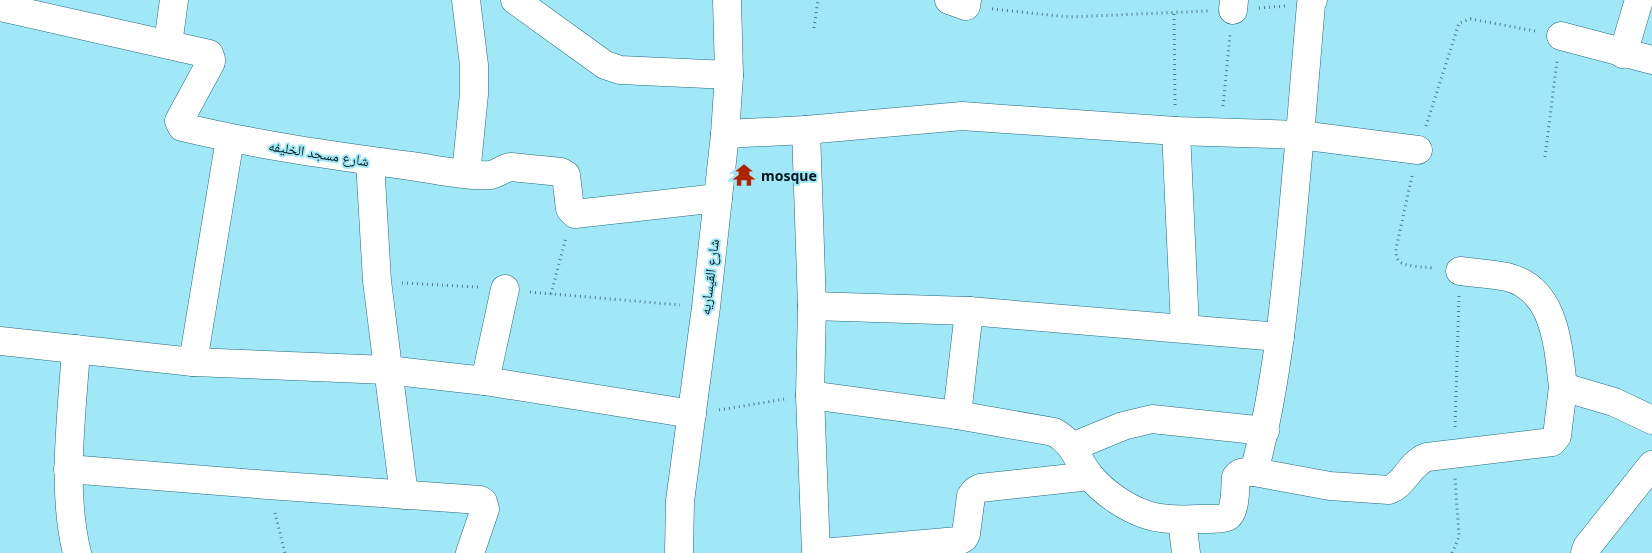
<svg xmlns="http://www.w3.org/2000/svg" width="1652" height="553" viewBox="0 0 1652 553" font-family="'Noto Sans','Noto Naskh Arabic',sans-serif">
<rect width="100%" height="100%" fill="#a0e7f7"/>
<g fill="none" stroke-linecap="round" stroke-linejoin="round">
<defs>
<g id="street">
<path d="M 515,0 L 605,65 L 620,70 L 729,75"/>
<path d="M 949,0 L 966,6 L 967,0"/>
<path d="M 1313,0 L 1311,4 L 1300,135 L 1418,150"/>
<path d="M 0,7 L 209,54 L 211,59 L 211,62 L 179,121 L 182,127 C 257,145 334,156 411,166 C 433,169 469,177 490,175 C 498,174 503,168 511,167 L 561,172 L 566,175 L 570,209 L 575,214 L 718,198"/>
<path d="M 1233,10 L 1234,0"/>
<path d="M 1561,36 L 1652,60"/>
<path d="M 168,44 L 174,0"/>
<path d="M 1623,54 L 1639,0"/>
<path d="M 806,130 L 962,116 L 1176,131 L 1300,135 C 1289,248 1283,363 1254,472"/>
<path d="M 1176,131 L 1185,328"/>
<path d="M 725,134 L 806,130 L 812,306 L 810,395 L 816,553"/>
<path d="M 370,161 L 377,281 L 404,495"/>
<path d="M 466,174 L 474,94 L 474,65 L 466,0"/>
<path d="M 1460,271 C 1476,273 1492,274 1507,277 C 1556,289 1558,346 1563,387"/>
<path d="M 812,306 L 969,311 L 1280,337"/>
<path d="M 0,341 L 193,362 L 387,370 L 485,381 L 692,414"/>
<path d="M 76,349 C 72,415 61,488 77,553"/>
<path d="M 193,362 L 230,139"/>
<path d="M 485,381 L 505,289"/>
<path d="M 810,395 L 957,415 L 1054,432 C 1074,443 1077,460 1090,476 C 1104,493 1126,508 1147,515 C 1163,520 1183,520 1200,519 C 1209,519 1219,520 1227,517 C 1236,513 1235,486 1236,477 C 1240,471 1247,472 1254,472 L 1330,486 L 1389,490 C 1405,484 1410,463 1427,457 L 1552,442 L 1557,436 L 1563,387 L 1614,402 L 1652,420"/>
<path d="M 957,415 L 969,311"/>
<path d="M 1072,447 L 1123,426 L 1152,419 L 1265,431"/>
<path d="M 68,469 L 268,485 L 480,500 L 483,502 L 485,509 L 470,553"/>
<path d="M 1182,520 L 1186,553"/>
<path d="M 679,553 L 680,501 L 706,307 L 725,134 L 729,75 L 727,0"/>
<path d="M 822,553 L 958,541 L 964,538 L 966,534 L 971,496 L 975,491 L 980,488 L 1090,476"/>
<path d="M 1585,553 L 1587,547 L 1652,465"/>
</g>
</defs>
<use href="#street" stroke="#236c7a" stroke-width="29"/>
<g stroke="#4e7c87" stroke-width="3" stroke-dasharray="1 4" stroke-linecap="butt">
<path d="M 1259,8 L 1285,6"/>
<path d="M 992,9 L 1069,17 L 1208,11"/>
<path d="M 1174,14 L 1175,106"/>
<path d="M 814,28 L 818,0"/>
<path d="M 1223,106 L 1230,35"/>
<path d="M 1426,126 L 1459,23 L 1471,19 L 1535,31"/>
<path d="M 1545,157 L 1557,61"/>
<path d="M 1412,176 L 1396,249 C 1396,253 1396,258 1399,261 C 1404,267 1426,267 1434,268"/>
<path d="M 402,283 L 478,287"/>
<path d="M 530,292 L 680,305"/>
<path d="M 551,294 L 566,237"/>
<path d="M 719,410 L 785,399"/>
<path d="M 1455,427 L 1459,296"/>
<path d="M 275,513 L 285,553"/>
<path d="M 1452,553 L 1459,537 L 1455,478"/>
</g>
<use href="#street" stroke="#fff" stroke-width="28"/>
</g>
<defs>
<symbol id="temple-bare" viewBox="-9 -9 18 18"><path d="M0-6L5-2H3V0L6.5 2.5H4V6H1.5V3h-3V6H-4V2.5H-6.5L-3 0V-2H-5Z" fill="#af2300" stroke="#a0e7f7" stroke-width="2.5" paint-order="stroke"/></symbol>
</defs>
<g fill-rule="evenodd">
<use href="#temple-bare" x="728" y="159" width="32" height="32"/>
</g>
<g text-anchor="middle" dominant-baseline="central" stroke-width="4" stroke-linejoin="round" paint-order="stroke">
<g font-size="14" fill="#00161c" stroke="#a0e7f7">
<text transform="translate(319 153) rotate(9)">شارع مسجد الخليفه</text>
<text transform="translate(709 277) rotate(-83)">شارع القيساريه</text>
</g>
<g font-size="14" font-weight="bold" fill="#00161c" stroke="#a0e7f7" text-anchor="start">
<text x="761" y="175">mosque</text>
</g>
</g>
</svg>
